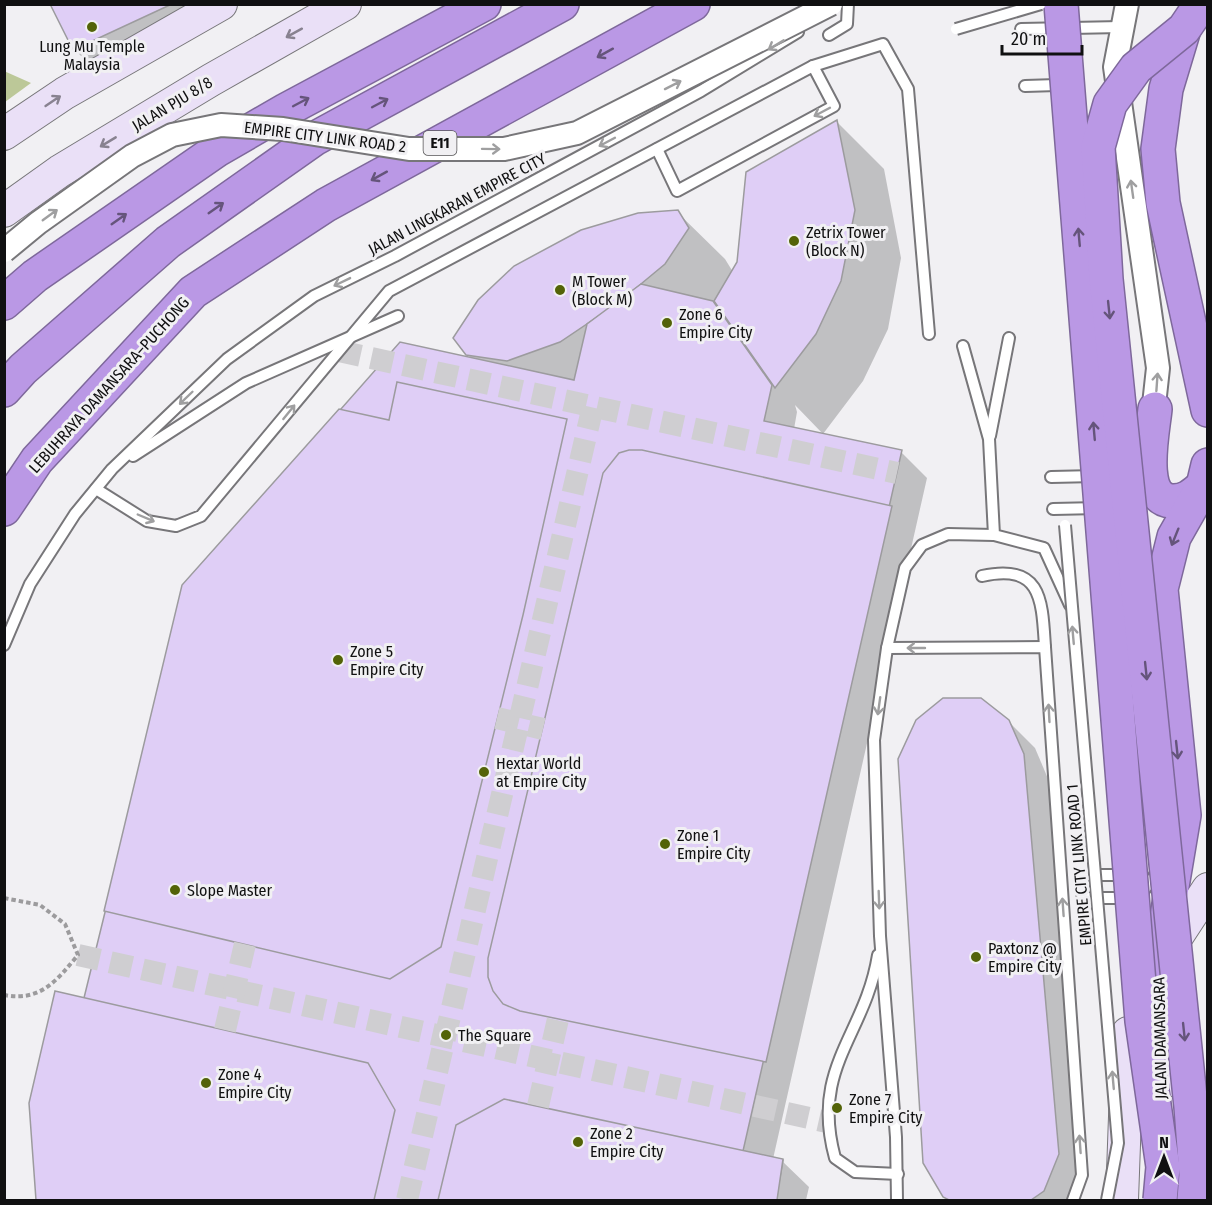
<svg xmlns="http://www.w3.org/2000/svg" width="1212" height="1205" viewBox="0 0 1212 1205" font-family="'Fira Sans Condensed',sans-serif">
<rect width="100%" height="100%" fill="#f1f0f3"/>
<path fill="#bcc898" d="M 4,71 L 31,83 L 5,102 L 4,102 Z"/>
<g fill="#0003">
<path d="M 52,4 L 229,4 L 93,68 L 74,49 Z"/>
<path d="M 837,122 L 884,169 L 901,258 L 888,329 L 863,381 L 823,434 L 795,405 L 797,412 L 794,429 L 901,452 L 927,478 L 773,1159 L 782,1161 L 809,1187 L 806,1200 L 38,1200 L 30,1103 L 85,999 L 472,359 L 467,354 L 677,212 L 725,259 L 733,272 Z"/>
<path d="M 1008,721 L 1035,748 L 1049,781 L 1085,1181 L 1077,1200 L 949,1200 L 944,1196 Z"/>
</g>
<g fill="#dfcef6" stroke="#9c9b9e" stroke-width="1.5">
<path d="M 50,4 L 172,4 L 73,50 Z"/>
<path d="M 837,120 L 855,210 L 841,281 L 816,334 L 775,388 L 714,301 L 737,262 L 746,172 Z"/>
<path d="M 678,210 L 689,228 L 665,264 L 618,303 L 560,342 L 507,361 L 466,355 L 453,338 L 478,300 L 514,266 L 581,230 L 638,213 Z"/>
<path d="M 641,284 L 713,301 L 772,385 L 764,421 L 902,450 L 743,1151 L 783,1160 L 776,1200 L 56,1200 L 83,1002 L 185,586 L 400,342 L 574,380 L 587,324 Z"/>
<path d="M 397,382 L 567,419 L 523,615 L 441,947 L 390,979 L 104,911 L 182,585 L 339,409 L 389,420 Z"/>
<path d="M 629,450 L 642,450 L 892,506 L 766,1062 L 520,1011 L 503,1004 L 493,991 L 488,977 L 488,958 L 603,473 L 619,453 Z"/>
<path d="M 943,698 L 981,698 L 1009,720 L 1024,754 L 1059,1154 L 1044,1191 L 1031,1200 L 949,1200 L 943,1197 L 923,1163 L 898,759 L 916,720 Z"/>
<path d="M 55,991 L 368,1063 L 395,1110 L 374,1200 L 36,1200 L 29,1103 Z"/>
<path d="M 504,1099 L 783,1159 L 777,1200 L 438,1200 L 456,1125 Z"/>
</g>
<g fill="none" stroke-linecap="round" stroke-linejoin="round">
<g stroke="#cfced1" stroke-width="22" stroke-dasharray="22 11" stroke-linecap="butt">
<path d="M 339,351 L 897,473"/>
<path d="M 497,718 L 543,729"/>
<path d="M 78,955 L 827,1122"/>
<path d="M 225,1030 L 245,944"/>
<path d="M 538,1106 L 558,1019"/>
<path d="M 407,1200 L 593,406"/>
</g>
<defs>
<g id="lane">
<path d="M 1021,29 L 1121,27"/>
<path d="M 829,35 L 847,24 L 848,4"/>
<path d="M 1025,86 L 1057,85 L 1056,76"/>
<path d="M 657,149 L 677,191 L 834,106 L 813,66"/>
<path d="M 963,346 L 989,439 L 994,535 L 1044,548 L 1070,605"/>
<path d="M 990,436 L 1009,338"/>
<path d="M 133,456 L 246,383 L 398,316"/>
<path d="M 1051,477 L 1096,476"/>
<path d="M 96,489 L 147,521 L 176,526 L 201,516 L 389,291 L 813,66 L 883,44 L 908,89 L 929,334"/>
<path d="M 1053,509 L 1099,508"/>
<path d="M 982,576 C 1042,563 1042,600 1045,647"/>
<path d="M 4,645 L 30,584 L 75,514 L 112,469 L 227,359 L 314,296 L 395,256 L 701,91 L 798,32"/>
<path d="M 887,648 L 1045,647 L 1082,1175 L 1073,1200"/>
<path d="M 1080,875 L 1122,875"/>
<path d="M 1082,898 L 1123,898 L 1145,889 L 1159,869"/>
<path d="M 878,955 C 865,1036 810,1067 835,1158 L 855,1172 L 898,1174"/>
<path d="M 897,1200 L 896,1137 L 880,936 L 874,740 L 887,648 L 905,568 L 922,545 L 948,534 L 994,535"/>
</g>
<path id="street" d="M 1127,4 L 1115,67 L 1158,368 L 1152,423"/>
<g id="secondary">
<path d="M 4,134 L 65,93 L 221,4"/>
<path d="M 4,211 L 60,171 L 211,80 L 345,4"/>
<path d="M 1162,1083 L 1159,964 L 1208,889"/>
<path d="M 1122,1200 L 1128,1033"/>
</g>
<g id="highway">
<path d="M 1184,29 L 1166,89 L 1158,149 L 1163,203 L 1208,410"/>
<path d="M 4,303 L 35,276 L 217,150 L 286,110 L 484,4"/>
<path d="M 4,390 L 23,369 L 168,242 L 314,139 L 562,4"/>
<path d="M 1155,409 C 1153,431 1138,498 1171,501 C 1185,502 1193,495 1203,486"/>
<path d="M 4,509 L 37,460 L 193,292 L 326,205 L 693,4"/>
<path d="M 1159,964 L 1184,815 L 1161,589 L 1174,537 L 1203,486 L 1208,465"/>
</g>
</defs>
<use href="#lane" stroke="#777679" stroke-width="14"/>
<use href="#street" stroke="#777679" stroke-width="26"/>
<use href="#secondary" stroke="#777679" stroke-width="34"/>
<use href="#highway" stroke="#7e689b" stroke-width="36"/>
<path stroke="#9c9b9d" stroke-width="4" stroke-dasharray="4.5 3" stroke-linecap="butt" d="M 4,898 L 40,905 L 65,924 L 78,955 C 57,980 41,1002 4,995"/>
<use href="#lane" stroke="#fff" stroke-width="10"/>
<use href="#street" stroke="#fff" stroke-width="22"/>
<use href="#secondary" stroke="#eae0f7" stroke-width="32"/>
<use href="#highway" stroke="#ba98e5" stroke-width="33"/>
<defs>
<g id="lane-bridge">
<path d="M 956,29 L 1041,4"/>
<path d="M 1065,525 L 1118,1143 L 1107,1200"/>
</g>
<path id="street-bridge" d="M 4,251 L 38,223 L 132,156 L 172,135 L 221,125 L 283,129 L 409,149 L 504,149 L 577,133 L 831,4"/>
<g id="highway-bridge">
<path d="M 1061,4 L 1142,1021 L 1163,1167 L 1160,1200"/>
<path d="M 1194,1200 L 1196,1175 L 1191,1107 L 1106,279 L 1098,147 L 1110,104 L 1136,68 L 1184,29 L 1201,4"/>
</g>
</defs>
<use href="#lane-bridge" stroke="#777679" stroke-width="14" stroke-linecap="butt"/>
<use href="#street-bridge" stroke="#777679" stroke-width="26" stroke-linecap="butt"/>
<use href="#highway-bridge" stroke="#7e689b" stroke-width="36" stroke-linecap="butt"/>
<use href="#lane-bridge" stroke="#fff" stroke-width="10"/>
<use href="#street-bridge" stroke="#fff" stroke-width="22"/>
<use href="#highway-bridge" stroke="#ba98e5" stroke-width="33"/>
</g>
<defs><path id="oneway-shaft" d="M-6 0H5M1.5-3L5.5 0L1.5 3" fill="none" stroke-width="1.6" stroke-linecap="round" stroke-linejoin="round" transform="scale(1.5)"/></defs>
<g stroke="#888290">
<use href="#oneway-shaft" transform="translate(294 33) rotate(151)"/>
<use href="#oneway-shaft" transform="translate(53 101) rotate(-34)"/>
<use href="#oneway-shaft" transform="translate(108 142) rotate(149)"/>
</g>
<g stroke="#9f9fa0">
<use href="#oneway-shaft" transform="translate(776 45) rotate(149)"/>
<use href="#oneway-shaft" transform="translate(673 85) rotate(-27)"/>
<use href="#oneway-shaft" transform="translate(822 112) rotate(152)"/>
<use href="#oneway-shaft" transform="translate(607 142) rotate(152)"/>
<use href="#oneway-shaft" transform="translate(491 149) rotate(1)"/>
<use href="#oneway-shaft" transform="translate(1132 189) rotate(-98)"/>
<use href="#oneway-shaft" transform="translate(50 215) rotate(-36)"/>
<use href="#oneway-shaft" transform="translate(342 282) rotate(154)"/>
<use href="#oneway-shaft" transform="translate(1157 382) rotate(-86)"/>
<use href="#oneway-shaft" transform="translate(186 398) rotate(136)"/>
<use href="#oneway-shaft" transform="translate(289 412) rotate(-51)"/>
<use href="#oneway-shaft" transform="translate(146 518) rotate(23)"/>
<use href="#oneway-shaft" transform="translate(1073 635) rotate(-95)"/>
<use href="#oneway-shaft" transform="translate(916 648) rotate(180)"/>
<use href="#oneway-shaft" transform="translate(879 706) rotate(98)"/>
<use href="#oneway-shaft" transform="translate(1049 713) rotate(-93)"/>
<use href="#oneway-shaft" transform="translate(879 900) rotate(88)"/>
<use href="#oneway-shaft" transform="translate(1063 907) rotate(-94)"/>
<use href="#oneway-shaft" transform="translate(1113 1080) rotate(-95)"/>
<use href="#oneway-shaft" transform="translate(1080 1144) rotate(-94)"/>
</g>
<g stroke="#65547b">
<use href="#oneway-shaft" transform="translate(605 53) rotate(151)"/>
<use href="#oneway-shaft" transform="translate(301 102) rotate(-28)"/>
<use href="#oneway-shaft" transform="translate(380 103) rotate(-28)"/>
<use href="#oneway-shaft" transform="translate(379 176) rotate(151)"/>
<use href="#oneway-shaft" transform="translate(216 208) rotate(-35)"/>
<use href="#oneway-shaft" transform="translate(119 219) rotate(-35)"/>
<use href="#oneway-shaft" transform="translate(1079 237) rotate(-95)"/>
<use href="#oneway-shaft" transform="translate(1109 310) rotate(84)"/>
<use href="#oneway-shaft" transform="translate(1094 431) rotate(-95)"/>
<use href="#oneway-shaft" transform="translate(1175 537) rotate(112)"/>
<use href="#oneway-shaft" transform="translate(1146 671) rotate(84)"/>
<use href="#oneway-shaft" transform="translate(1177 750) rotate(84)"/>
<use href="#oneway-shaft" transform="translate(1184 1032) rotate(84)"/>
</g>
<g fill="#536308" stroke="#f1f0f3" stroke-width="2">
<circle cx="92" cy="27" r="6"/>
<circle cx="794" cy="241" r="6"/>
<circle cx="560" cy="290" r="6"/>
<circle cx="667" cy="323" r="6"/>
<circle cx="338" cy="660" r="6"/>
<circle cx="484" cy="772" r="6"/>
<circle cx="665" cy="844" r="6"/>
<circle cx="175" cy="890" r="6"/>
<circle cx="976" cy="957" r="6"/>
<circle cx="446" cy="1035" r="6"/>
<circle cx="206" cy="1083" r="6"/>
<circle cx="837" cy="1108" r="6"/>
<circle cx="578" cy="1142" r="6"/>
</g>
<g text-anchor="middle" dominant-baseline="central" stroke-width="6" stroke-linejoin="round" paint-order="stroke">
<rect fill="#f1f0f3" stroke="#545355" stroke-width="1.5" x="423.5" y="131" width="33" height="24" rx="4.5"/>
<g font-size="15" font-weight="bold" fill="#101011">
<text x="440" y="143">E11</text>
</g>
<g font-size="16" fill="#101011" stroke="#f1f0f3" text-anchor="start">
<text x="92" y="46" text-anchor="middle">Lung Mu Temple<tspan x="92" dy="18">Malaysia</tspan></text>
<text x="806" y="232">Zetrix Tower<tspan x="806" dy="18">(Block N)</tspan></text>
<text x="572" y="281">M Tower<tspan x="572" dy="18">(Block M)</tspan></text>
<text x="679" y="314">Zone 6<tspan x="679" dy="18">Empire City</tspan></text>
<text x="350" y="651">Zone 5<tspan x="350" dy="18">Empire City</tspan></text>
<text x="496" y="763">Hextar World<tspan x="496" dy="18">at Empire City</tspan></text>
<text x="677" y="835">Zone 1<tspan x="677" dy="18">Empire City</tspan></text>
<text x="187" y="890">Slope Master</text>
<text x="988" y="948">Paxtonz @<tspan x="988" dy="18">Empire City</tspan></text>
<text x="458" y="1035">The Square</text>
<text x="218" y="1074">Zone 4<tspan x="218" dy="18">Empire City</tspan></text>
<text x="849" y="1099">Zone 7<tspan x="849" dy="18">Empire City</tspan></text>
<text x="590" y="1133">Zone 2<tspan x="590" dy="18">Empire City</tspan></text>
</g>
<g font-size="16" fill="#101011" stroke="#f1f0f3">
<text transform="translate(172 104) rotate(-31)">JALAN PJU 8/8</text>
<text transform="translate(325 137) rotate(7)">EMPIRE CITY LINK ROAD 2</text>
<text transform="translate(457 204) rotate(-28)">JALAN LINGKARAN EMPIRE CITY</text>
<text transform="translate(109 385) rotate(-48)">LEBUHRAYA DAMANSARA–PUCHONG</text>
<text transform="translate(1079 865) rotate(-95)">EMPIRE CITY LINK ROAD 1</text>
<text transform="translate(1160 1038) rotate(-91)">JALAN DAMANSARA</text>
</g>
</g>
<rect width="1212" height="1205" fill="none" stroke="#101011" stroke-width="12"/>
<g transform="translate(1164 1157)" stroke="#f1f0f3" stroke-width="4.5" paint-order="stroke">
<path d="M0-4.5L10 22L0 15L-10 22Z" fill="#101011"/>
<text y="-9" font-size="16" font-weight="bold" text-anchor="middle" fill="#101011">N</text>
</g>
<path d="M1002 45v9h80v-9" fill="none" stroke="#101011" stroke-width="3"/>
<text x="1011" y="45" font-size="18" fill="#101011" stroke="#f1f0f3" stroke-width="4.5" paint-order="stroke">20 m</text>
</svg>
